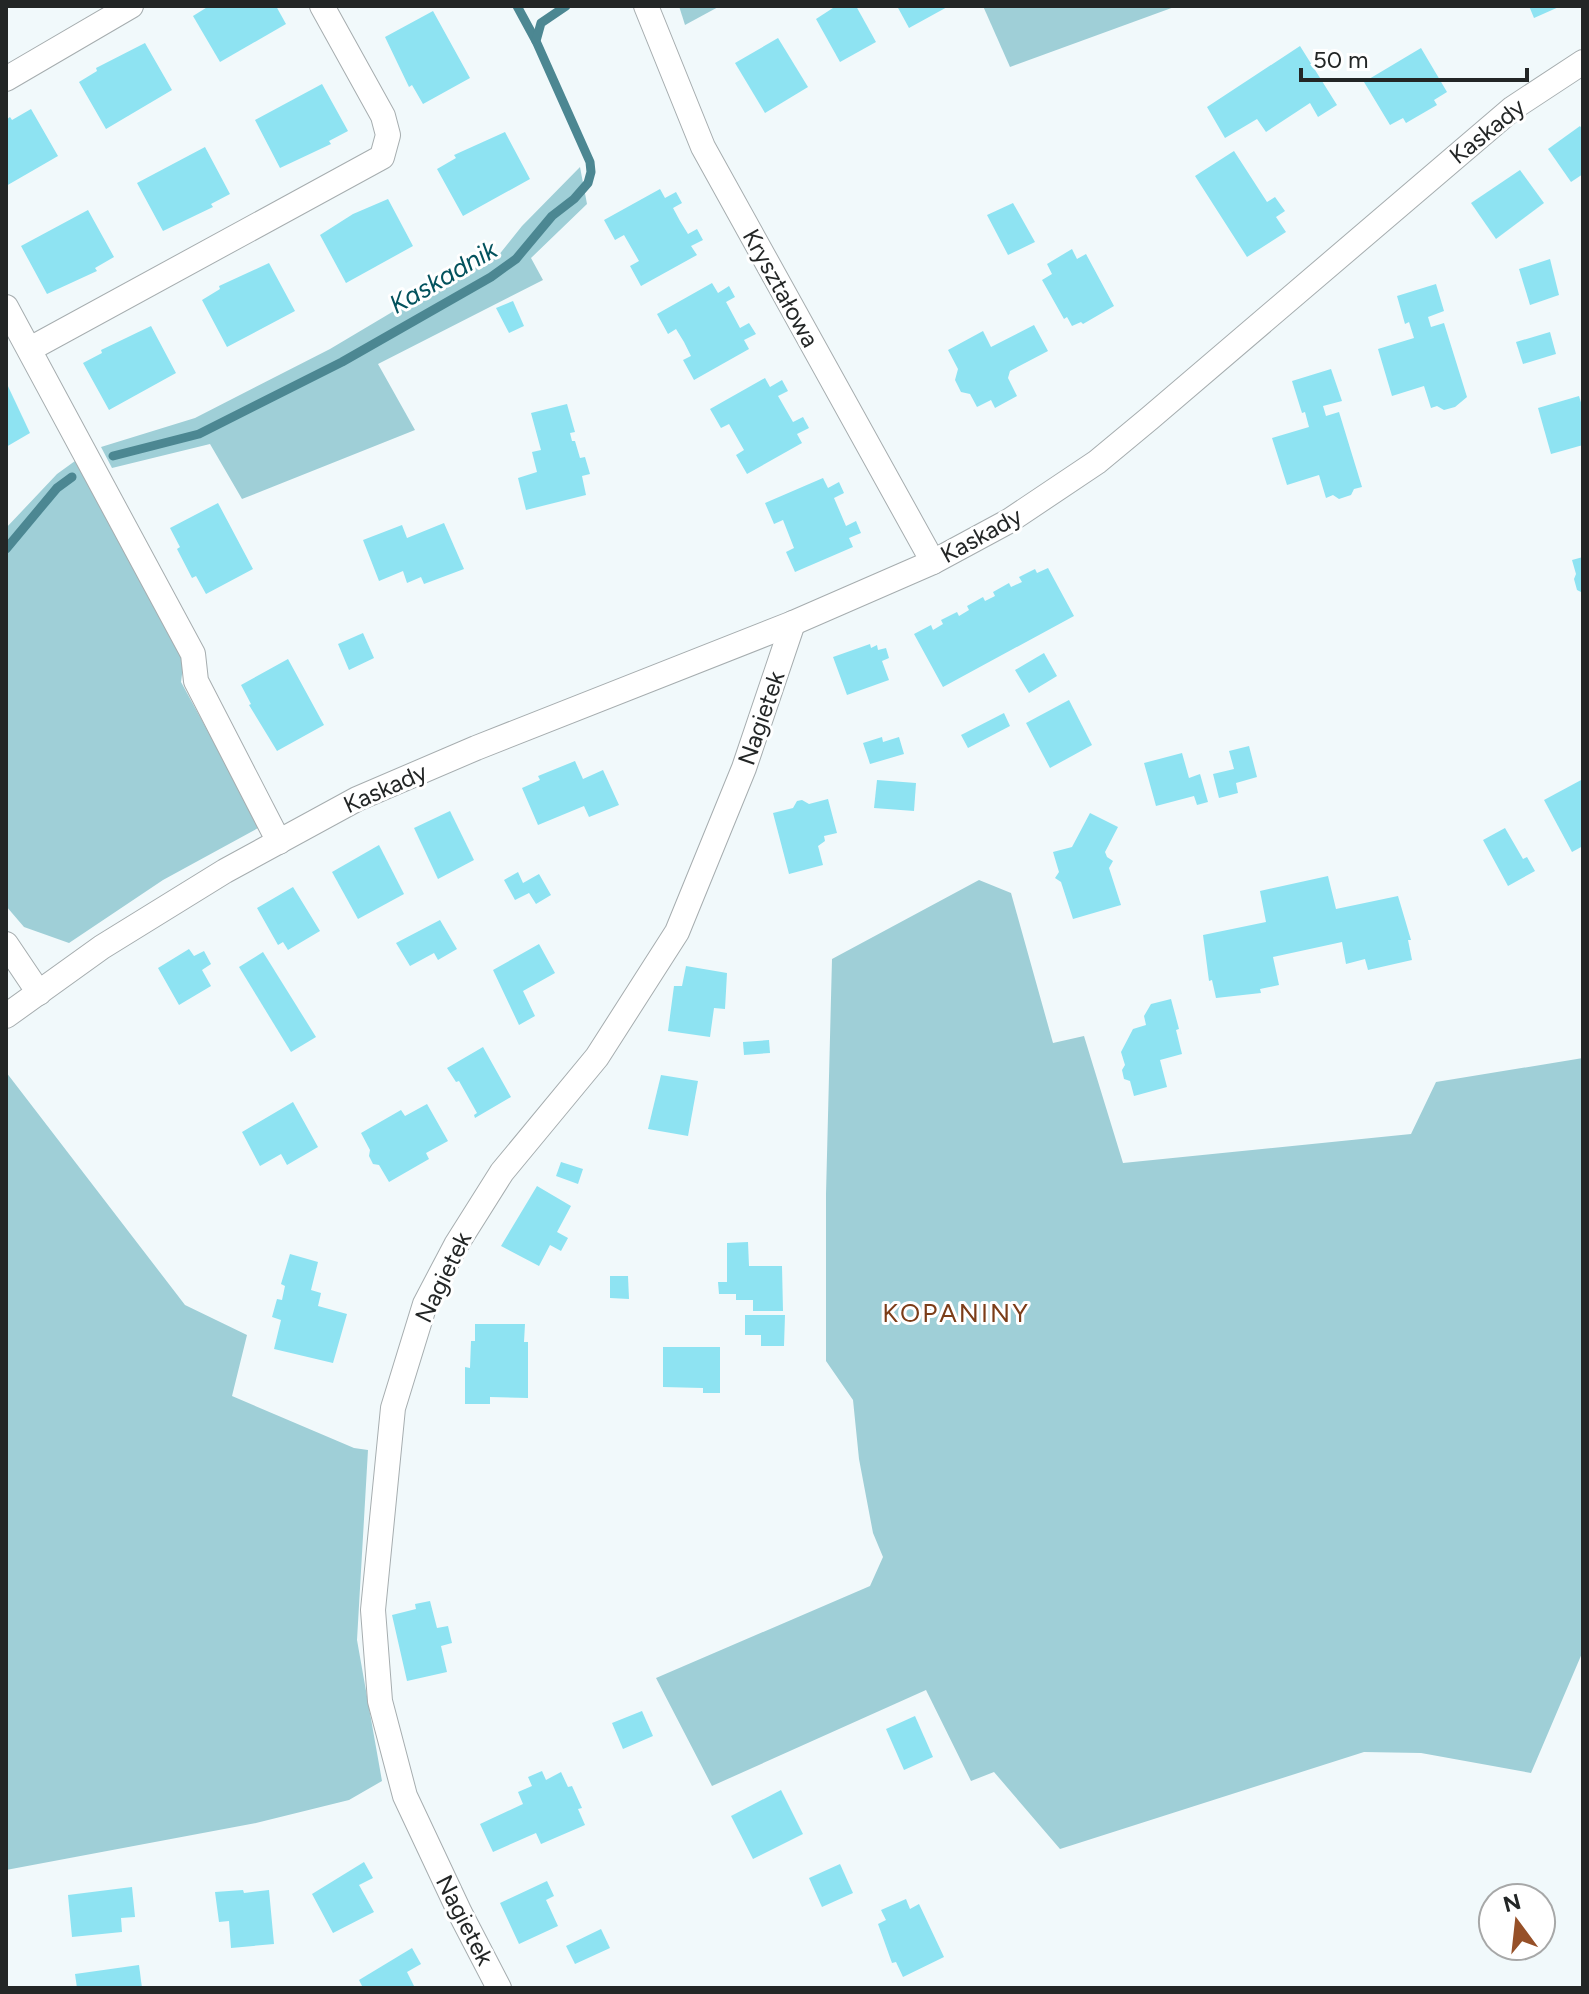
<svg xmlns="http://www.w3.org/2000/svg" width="1589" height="1994" viewBox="0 0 1589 1994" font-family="Figtree,sans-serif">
<rect width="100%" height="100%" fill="#f1f9fb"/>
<g fill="#9fcfd7">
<path d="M 679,6 L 720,6 L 685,25 Z"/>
<path d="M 983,6 L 1177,6 L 1010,67 Z"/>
<path d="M 580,167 L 587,204 L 531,258 L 543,280 L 378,364 L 415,430 L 242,499 L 210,444 L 112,468 L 101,447 L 195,418 L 330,349 L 404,305 L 498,256 L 522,226 Z"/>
<path d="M 75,461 L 184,659 L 181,682 L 260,827 L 163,880 L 69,943 L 24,927 L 6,906 L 6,528 L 57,474 Z"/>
<path d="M 979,880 L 1011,893 L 1053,1043 L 1084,1036 L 1123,1163 L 1411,1134 L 1436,1082 L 1583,1058 L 1583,1651 L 1531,1773 L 1421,1753 L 1364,1752 L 1060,1849 L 994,1772 L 971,1781 L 926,1690 L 712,1786 L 656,1678 L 870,1586 L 883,1557 L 873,1533 L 859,1459 L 853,1400 L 826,1361 L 826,1194 L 832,959 Z"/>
<path d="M 6,1072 L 185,1305 L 247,1335 L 232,1396 L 354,1448 L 368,1450 L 357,1640 L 382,1781 L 349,1800 L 256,1823 L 6,1870 Z"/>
</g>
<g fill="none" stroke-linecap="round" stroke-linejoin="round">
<g stroke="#4c8792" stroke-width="9">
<path d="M 517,6 L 536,41"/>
<path d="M 113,456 L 199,434 L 342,362 L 491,277 L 516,259 L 552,216 L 574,199 L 588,183 L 591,172 L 590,162 L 536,41 L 541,23 L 566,6"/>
<path d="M 6,549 L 57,488 L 72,477"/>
</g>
</g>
<g fill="#8ee3f2">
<path d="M 209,6 L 276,6 L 286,24 L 220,62 L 193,16 Z"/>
<path d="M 836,6 L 856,6 L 876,42 L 840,62 L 816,19 Z"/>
<path d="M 897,6 L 949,6 L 909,28 Z"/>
<path d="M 1529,6 L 1561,6 L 1534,18 Z"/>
<path d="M 433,11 L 470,78 L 423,104 L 412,85 L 409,87 L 385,37 Z"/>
<path d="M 778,38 L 808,87 L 765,113 L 735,63 Z"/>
<path d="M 145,43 L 172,90 L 106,129 L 79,82 L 97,71 L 96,68 Z"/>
<path d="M 1300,46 L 1337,105 L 1318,117 L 1310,103 L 1266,132 L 1257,119 L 1225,138 L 1207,107 Z"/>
<path d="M 1421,48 L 1447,92 L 1434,100 L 1437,105 L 1406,123 L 1403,118 L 1390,125 L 1364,82 Z"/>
<path d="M 322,84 L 348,131 L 329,141 L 331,144 L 280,168 L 255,120 Z"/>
<path d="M 31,109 L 58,156 L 6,186 L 6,120 L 10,117 L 12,120 Z"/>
<path d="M 1580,126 L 1583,130 L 1583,174 L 1571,182 L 1548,149 Z"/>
<path d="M 505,132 L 530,179 L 463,216 L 437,169 L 456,158 L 454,155 Z"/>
<path d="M 205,147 L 230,194 L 211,204 L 213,207 L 163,231 L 137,183 Z"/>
<path d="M 1234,151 L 1267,202 L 1275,197 L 1285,211 L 1276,217 L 1286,232 L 1247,257 L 1195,176 Z"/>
<path d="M 1520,170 L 1544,203 L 1496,239 L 1471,203 Z"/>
<path d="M 660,189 L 665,198 L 676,192 L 682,203 L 673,208 L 680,221 L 688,234 L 697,229 L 703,240 L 691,246 L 697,255 L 641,286 L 630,266 L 639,261 L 624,235 L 615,240 L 604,220 Z"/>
<path d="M 388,199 L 413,246 L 346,283 L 320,235 L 353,214 Z"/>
<path d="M 1013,203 L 1035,242 L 1008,255 L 987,215 Z"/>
<path d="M 88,210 L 114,257 L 95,268 L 97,271 L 47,294 L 21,246 Z"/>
<path d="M 1072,249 L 1077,259 L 1086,254 L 1114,306 L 1083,324 L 1081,322 L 1072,326 L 1067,317 L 1064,319 L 1042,280 L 1052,274 L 1047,264 Z"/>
<path d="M 1550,259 L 1559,295 L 1530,305 L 1519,269 Z"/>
<path d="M 269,263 L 295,311 L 227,347 L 202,300 L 220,289 L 219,286 Z"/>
<path d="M 712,283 L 718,293 L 729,286 L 735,297 L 726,302 L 740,328 L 749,323 L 756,334 L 744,340 L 749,349 L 694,380 L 683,360 L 691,356 L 684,342 L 676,329 L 668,334 L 657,314 Z"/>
<path d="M 1436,284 L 1444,311 L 1428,317 L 1431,327 L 1444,323 L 1467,397 L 1455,407 L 1444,410 L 1437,406 L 1431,408 L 1424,386 L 1392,396 L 1378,349 L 1414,338 L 1409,322 L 1405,324 L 1397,296 Z"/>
<path d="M 513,301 L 524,326 L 509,333 L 496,308 Z"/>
<path d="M 1034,325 L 1048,351 L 1010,371 L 1008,378 L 1017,396 L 995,408 L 991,400 L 977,407 L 970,394 L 961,392 L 955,380 L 958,369 L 948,350 L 983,331 L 991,347 Z"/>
<path d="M 151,326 L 176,373 L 109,410 L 83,363 L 102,353 L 101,350 Z"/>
<path d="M 1550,332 L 1556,354 L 1523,364 L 1516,342 Z"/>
<path d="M 1331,369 L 1342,401 L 1323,406 L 1326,416 L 1339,412 L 1362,487 L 1354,489 L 1351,495 L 1339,499 L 1333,495 L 1326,498 L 1319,475 L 1287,485 L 1272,438 L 1309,427 L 1305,412 L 1302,413 L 1292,381 Z"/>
<path d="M 765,378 L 770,387 L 782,380 L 788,391 L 778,396 L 793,422 L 803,417 L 809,428 L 797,434 L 802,443 L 747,474 L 736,455 L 744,450 L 729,424 L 721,428 L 710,409 Z"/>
<path d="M 6,382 L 30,433 L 6,447 Z"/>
<path d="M 1579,396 L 1583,409 L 1583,445 L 1551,454 L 1538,408 Z"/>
<path d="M 567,404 L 575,432 L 570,433 L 572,441 L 575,441 L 580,458 L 585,457 L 590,474 L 582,476 L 586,495 L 526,510 L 518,478 L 537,472 L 532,452 L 541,450 L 531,413 Z"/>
<path d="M 823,478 L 828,488 L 839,482 L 844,493 L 834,498 L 846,526 L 856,521 L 861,533 L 849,538 L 853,547 L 795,572 L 786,552 L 794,548 L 783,520 L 774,524 L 765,503 Z"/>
<path d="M 218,503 L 253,569 L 206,594 L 196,576 L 192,578 L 177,549 L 180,547 L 170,528 Z"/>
<path d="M 444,523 L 464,569 L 424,584 L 421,577 L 407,583 L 403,571 L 379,581 L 363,540 L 402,525 L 407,538 Z"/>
<path d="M 1583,557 L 1583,593 L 1577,590 L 1574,579 L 1576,574 L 1572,560 Z"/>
<path d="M 1048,568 L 1074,616 L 943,687 L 914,634 L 931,625 L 933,630 L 943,624 L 941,620 L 957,612 L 959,616 L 969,610 L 967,606 L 983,597 L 985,601 L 995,596 L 993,592 L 1009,583 L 1011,587 L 1022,582 L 1019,577 L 1035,569 L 1037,573 Z"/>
<path d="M 363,633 L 374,658 L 349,670 L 338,644 Z"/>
<path d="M 870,644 L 871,648 L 877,645 L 878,650 L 886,648 L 889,658 L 882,661 L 889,680 L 847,695 L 833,657 Z"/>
<path d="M 1044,653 L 1057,676 L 1029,693 L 1015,670 Z"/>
<path d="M 288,659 L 324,725 L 277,751 L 249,705 L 251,704 L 241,685 Z"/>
<path d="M 1069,700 L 1092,745 L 1050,768 L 1026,723 Z"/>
<path d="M 1004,713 L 1010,726 L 968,748 L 961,735 Z"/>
<path d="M 882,737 L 883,742 L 899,737 L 904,754 L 870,764 L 863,743 Z"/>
<path d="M 1249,746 L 1257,777 L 1236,783 L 1238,793 L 1219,798 L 1213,774 L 1234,769 L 1229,751 Z"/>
<path d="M 1182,753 L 1189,778 L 1200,774 L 1208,802 L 1197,805 L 1194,796 L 1156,806 L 1144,763 Z"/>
<path d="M 575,761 L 583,779 L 603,770 L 619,805 L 589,817 L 584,806 L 538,825 L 522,788 L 540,780 L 538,776 Z"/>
<path d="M 1583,779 L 1583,846 L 1572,852 L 1544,800 Z"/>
<path d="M 877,780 L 916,783 L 914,811 L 874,808 Z"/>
<path d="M 828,799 L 837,833 L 824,836 L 825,841 L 818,846 L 823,865 L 789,874 L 773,813 L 793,808 L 797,801 L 802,800 L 809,804 Z"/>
<path d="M 450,811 L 474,860 L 438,879 L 414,828 Z"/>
<path d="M 1090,813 L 1118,827 L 1105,852 L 1107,857 L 1113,861 L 1109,868 L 1121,905 L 1073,919 L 1061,882 L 1055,878 L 1059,872 L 1053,852 L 1072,847 Z"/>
<path d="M 1505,828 L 1523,859 L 1527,857 L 1535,871 L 1508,886 L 1483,840 Z"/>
<path d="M 379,845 L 404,894 L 358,919 L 332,872 Z"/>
<path d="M 518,872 L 523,883 L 539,874 L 551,895 L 536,904 L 529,893 L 515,900 L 504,880 Z"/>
<path d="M 1328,876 L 1336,909 L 1398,896 L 1411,940 L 1408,940 L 1412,960 L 1368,970 L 1365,959 L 1346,964 L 1342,942 L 1273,957 L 1279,985 L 1260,989 L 1261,993 L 1216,998 L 1212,980 L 1209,981 L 1203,935 L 1266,922 L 1260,891 Z"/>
<path d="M 293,887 L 320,931 L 288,950 L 283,942 L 278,945 L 257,908 Z"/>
<path d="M 440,920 L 457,949 L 438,960 L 434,953 L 410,966 L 396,943 Z"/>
<path d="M 539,944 L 555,973 L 523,991 L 535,1016 L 519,1025 L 493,970 Z"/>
<path d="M 189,949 L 194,956 L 204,951 L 211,964 L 202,970 L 211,986 L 179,1005 L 158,968 Z"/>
<path d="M 263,952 L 316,1037 L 291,1052 L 239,967 Z"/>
<path d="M 686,966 L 727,973 L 725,1009 L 714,1008 L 710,1037 L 668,1031 L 674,986 L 682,986 Z"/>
<path d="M 1171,999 L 1179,1029 L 1176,1030 L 1182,1054 L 1160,1060 L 1167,1087 L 1134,1096 L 1130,1081 L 1124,1079 L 1122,1070 L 1125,1065 L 1121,1052 L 1133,1029 L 1146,1025 L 1144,1016 L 1151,1004 Z"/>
<path d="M 769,1040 L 770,1053 L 744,1055 L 743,1042 Z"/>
<path d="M 483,1047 L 511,1097 L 475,1118 L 474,1115 L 477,1113 L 459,1081 L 456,1082 L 447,1068 Z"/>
<path d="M 661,1075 L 698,1081 L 688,1136 L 648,1129 Z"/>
<path d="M 293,1102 L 318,1147 L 287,1165 L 281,1154 L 260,1166 L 242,1132 Z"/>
<path d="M 427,1104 L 448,1141 L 426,1153 L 429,1159 L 389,1182 L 379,1165 L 373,1164 L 369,1156 L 370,1150 L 361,1133 L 401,1110 L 405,1116 Z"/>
<path d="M 561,1162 L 583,1169 L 578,1184 L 556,1176 Z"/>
<path d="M 537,1186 L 571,1206 L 557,1232 L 568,1238 L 561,1251 L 550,1245 L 539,1266 L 501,1246 Z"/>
<path d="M 748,1242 L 749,1266 L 782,1266 L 783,1311 L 753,1311 L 753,1300 L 736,1300 L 736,1294 L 719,1294 L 718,1282 L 727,1282 L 727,1243 Z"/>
<path d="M 290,1254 L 318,1262 L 311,1290 L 321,1293 L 318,1306 L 347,1314 L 333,1363 L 274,1349 L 281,1320 L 272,1317 L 277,1299 L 282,1300 L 285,1286 L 281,1284 Z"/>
<path d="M 610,1276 L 628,1276 L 629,1299 L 610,1298 Z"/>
<path d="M 745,1315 L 785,1315 L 784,1346 L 761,1346 L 761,1335 L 745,1335 Z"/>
<path d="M 475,1324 L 525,1324 L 524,1342 L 528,1342 L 528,1398 L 490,1397 L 490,1404 L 465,1404 L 465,1367 L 470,1368 L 471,1341 L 475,1341 Z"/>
<path d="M 663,1347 L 720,1347 L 720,1393 L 703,1393 L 703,1388 L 663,1387 Z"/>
<path d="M 430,1601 L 437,1628 L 448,1626 L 452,1643 L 441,1646 L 447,1672 L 407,1681 L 392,1615 L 416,1609 L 415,1604 Z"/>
<path d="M 642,1711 L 653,1736 L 623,1749 L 612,1723 Z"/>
<path d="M 915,1716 L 933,1757 L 904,1770 L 886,1729 Z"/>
<path d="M 542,1771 L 546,1780 L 561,1772 L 568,1787 L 572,1786 L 582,1808 L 578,1809 L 585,1825 L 541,1844 L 536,1833 L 493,1852 L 480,1824 L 523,1804 L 518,1792 L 532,1786 L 528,1777 Z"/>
<path d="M 781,1790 L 803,1834 L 753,1859 L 731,1816 Z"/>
<path d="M 364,1862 L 373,1878 L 359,1885 L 374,1912 L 333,1933 L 312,1894 Z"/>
<path d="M 840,1864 L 853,1893 L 822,1907 L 809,1878 Z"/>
<path d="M 547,1881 L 554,1896 L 546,1900 L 558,1926 L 519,1944 L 500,1903 Z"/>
<path d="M 132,1887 L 135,1917 L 121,1918 L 122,1932 L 72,1937 L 68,1895 Z"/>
<path d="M 243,1890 L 244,1893 L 269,1890 L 274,1944 L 231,1948 L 229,1921 L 219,1922 L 215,1892 Z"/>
<path d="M 906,1899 L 910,1909 L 919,1904 L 944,1957 L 903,1977 L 896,1962 L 892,1963 L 878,1924 L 886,1920 L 881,1910 Z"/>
<path d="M 601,1929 L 610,1948 L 575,1964 L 566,1946 Z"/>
<path d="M 412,1948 L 421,1964 L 407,1972 L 415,1988 L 363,1988 L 359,1980 Z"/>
<path d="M 139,1965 L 142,1988 L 77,1988 L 75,1974 Z"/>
</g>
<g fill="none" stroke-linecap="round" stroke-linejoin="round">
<defs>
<g id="minor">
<path d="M 646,6 L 703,147 L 933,562"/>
<path d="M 6,79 L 131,6"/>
<path d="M 6,307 L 193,654 L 196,681 L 279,842"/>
<path d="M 30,349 L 382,157 L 388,135 L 383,116 L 322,6"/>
<path d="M 6,944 L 39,993"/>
<path d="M 6,1016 L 102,947 L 225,871 L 357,799 L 476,748 L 793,623 L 933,562 L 1009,521 L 1097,462 L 1150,418 L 1513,108 L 1583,62"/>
<path d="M 499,1988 L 460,1913 L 405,1796 L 380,1701 L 373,1610 L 393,1408 L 425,1304 L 456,1245 L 502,1172 L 597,1057 L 677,932 L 744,768 L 793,623"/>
</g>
</defs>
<use href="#minor" stroke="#a6adaf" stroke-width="26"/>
<use href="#minor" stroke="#fff" stroke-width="24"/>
</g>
<g text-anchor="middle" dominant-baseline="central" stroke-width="6" stroke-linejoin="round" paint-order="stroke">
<g font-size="24" fill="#232626" stroke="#fff">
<text transform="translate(1487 131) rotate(-39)">Kaskady</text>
<text transform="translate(781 288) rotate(61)">Kryształowa</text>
<text transform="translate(981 535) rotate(-29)">Kaskady</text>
<text transform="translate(761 718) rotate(-71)">Nagietek</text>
<text transform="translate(385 788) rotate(-24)">Kaskady</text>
<text transform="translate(443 1277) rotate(-64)">Nagietek</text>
<text transform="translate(465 1920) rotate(63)">Nagietek</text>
</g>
<g font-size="26" font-style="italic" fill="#03525d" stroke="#fff">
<text transform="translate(443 277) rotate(-30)">Kaskadnik</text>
</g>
<g font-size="26" letter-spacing="2" fill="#7c3d18" stroke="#fff">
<text x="956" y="1313">KOPANINY</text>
</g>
</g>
<rect width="1589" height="1994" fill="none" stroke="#232626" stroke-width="16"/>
<g transform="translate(1517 1922) rotate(345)"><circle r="38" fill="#ffffff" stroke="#a7a8a8" stroke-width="2"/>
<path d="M0-6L14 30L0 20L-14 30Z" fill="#965028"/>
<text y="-12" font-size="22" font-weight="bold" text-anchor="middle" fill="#232626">N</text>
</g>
<path d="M1301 68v12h226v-12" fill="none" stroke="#232626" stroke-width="4"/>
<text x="1313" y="68" font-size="24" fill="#232626" stroke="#ffffff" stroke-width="6" paint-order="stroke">50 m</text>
</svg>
